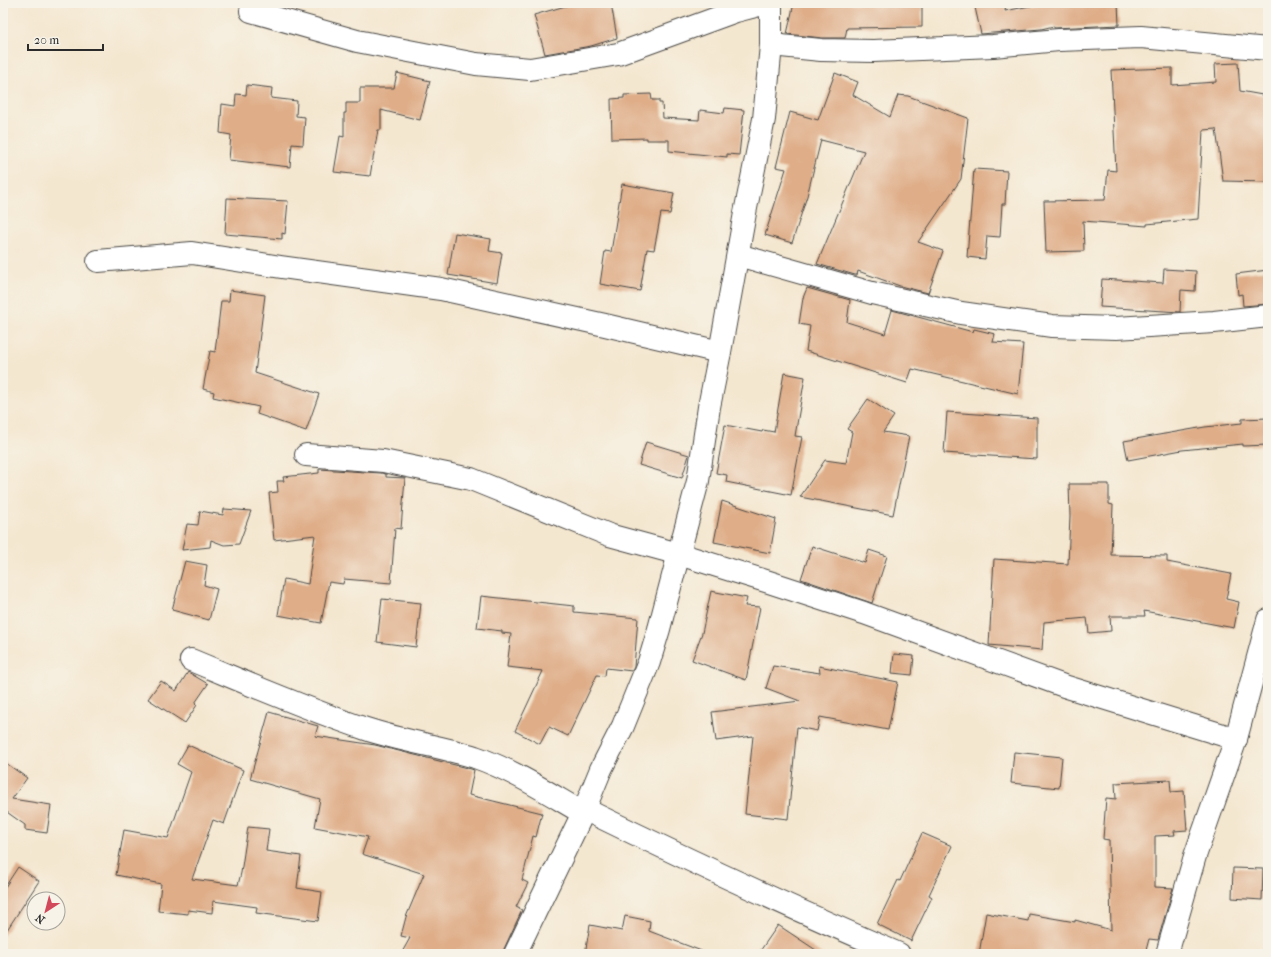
<svg xmlns="http://www.w3.org/2000/svg" width="1271" height="957" viewBox="0 0 1271 957" font-family="'IM FELL French Canon',serif">
<rect width="100%" height="100%" fill="#f7f3e8"/>
<filter id="ink" filterUnits="userSpaceOnUse"><feTurbulence type="fractalNoise" baseFrequency=".025" numOctaves="2"/><feDisplacementMap in="SourceGraphic" scale="8" xChannelSelector="R" yChannelSelector="G"/><feConvolveMatrix kernelMatrix="1 2 1 2 8 2 1 2 1" color-interpolation-filters="sRGB"/></filter>
<filter id="wash" filterUnits="userSpaceOnUse"><feTurbulence type="fractalNoise" baseFrequency=".012" numOctaves="4" result="noise"/><feDisplacementMap in="SourceGraphic" scale="16" xChannelSelector="R" yChannelSelector="G"/><feGaussianBlur stdDeviation="0.9" result="paint"/><feColorMatrix in="noise" values="0 0 0 0 0 0 0 0 0 0 0 0 0 0 0 0 0 1.4 0 .05"/><feComposite in="paint" operator="in"/></filter>
<g filter="url(#wash)">
<rect width="100%" height="100%" fill="#f4e7d0"/>
<g id="blocks">
<g fill="#dfad88">
<path d="M 576,3 L 611,3 L 617,38 L 591,46 L 545,54 L 534,15 Z"/>
<path d="M 794,3 L 922,3 L 922,27 L 847,28 L 845,38 L 822,38 L 787,34 Z"/>
<path d="M 974,3 L 1006,3 L 1005,11 L 1045,3 L 1118,3 L 1119,25 L 1054,28 L 1054,26 L 1041,29 L 981,34 Z"/>
<path d="M 1238,63 L 1240,91 L 1268,96 L 1268,182 L 1223,181 L 1216,129 L 1203,130 L 1198,219 L 1147,224 L 1147,226 L 1083,221 L 1084,251 L 1046,252 L 1044,201 L 1105,200 L 1108,170 L 1116,171 L 1111,70 L 1172,68 L 1172,85 L 1216,82 L 1215,64 Z"/>
<path d="M 397,73 L 430,81 L 420,120 L 381,110 L 381,130 L 378,130 L 370,176 L 334,172 L 340,136 L 344,137 L 344,113 L 346,113 L 346,103 L 360,103 L 360,88 L 394,88 Z"/>
<path d="M 835,73 L 858,82 L 853,95 L 890,117 L 898,95 L 908,96 L 968,118 L 961,179 L 918,242 L 943,251 L 928,293 L 900,286 L 858,271 L 857,275 L 855,275 L 817,264 L 864,151 L 821,140 L 807,196 L 792,243 L 765,235 L 786,169 L 776,167 L 790,112 L 818,120 Z"/>
<path d="M 247,85 L 272,88 L 271,98 L 297,101 L 296,116 L 305,117 L 303,145 L 292,144 L 290,167 L 229,160 L 231,135 L 220,133 L 222,104 L 235,106 L 236,94 L 246,95 Z"/>
<path d="M 651,94 L 652,100 L 659,100 L 659,103 L 662,103 L 663,118 L 699,120 L 700,110 L 724,113 L 725,108 L 744,110 L 739,155 L 727,154 L 727,157 L 669,151 L 669,140 L 647,140 L 647,138 L 612,139 L 611,99 L 624,98 L 624,95 Z"/>
<path d="M 974,169 L 1007,171 L 1005,204 L 1002,204 L 1000,237 L 987,236 L 985,259 L 967,257 Z"/>
<path d="M 622,184 L 674,193 L 670,214 L 661,213 L 654,250 L 647,249 L 640,291 L 600,284 L 605,251 L 611,252 Z"/>
<path d="M 227,198 L 288,201 L 285,234 L 282,233 L 282,239 L 225,234 Z"/>
<path d="M 455,233 L 491,239 L 489,251 L 502,253 L 497,283 L 448,275 Z"/>
<path d="M 1164,269 L 1196,271 L 1195,291 L 1181,290 L 1180,312 L 1100,307 L 1102,279 L 1163,283 Z"/>
<path d="M 1268,270 L 1268,304 L 1243,306 L 1242,294 L 1238,295 L 1236,274 Z"/>
<path d="M 807,288 L 850,300 L 847,322 L 885,334 L 892,310 L 973,332 L 974,329 L 995,334 L 993,342 L 1023,344 L 1018,394 L 912,369 L 907,383 L 806,351 L 810,326 L 799,324 L 803,298 Z"/>
<path d="M 230,290 L 265,295 L 255,373 L 319,394 L 306,431 L 257,414 L 259,407 L 213,397 L 214,392 L 203,389 L 210,351 L 215,352 L 221,301 L 229,301 Z"/>
<path d="M 784,373 L 805,377 L 795,436 L 802,437 L 791,495 L 726,482 L 727,475 L 716,473 L 725,425 L 762,432 L 763,430 L 774,432 Z"/>
<path d="M 868,399 L 894,416 L 883,432 L 909,436 L 893,515 L 800,497 L 825,460 L 846,463 L 852,432 L 847,429 Z"/>
<path d="M 947,412 L 1037,418 L 1037,459 L 944,453 Z"/>
<path d="M 1268,418 L 1268,445 L 1243,446 L 1243,444 L 1182,450 L 1128,460 L 1124,441 L 1205,427 L 1242,423 L 1242,419 Z"/>
<path d="M 646,442 L 689,455 L 682,478 L 639,465 Z"/>
<path d="M 319,469 L 381,473 L 386,474 L 386,477 L 405,478 L 401,529 L 395,528 L 391,583 L 344,579 L 343,584 L 329,582 L 321,623 L 278,615 L 284,579 L 308,584 L 315,535 L 274,540 L 269,493 L 278,492 L 277,481 L 284,481 L 283,477 L 319,473 Z"/>
<path d="M 1069,484 L 1109,484 L 1109,504 L 1113,505 L 1111,555 L 1167,556 L 1167,562 L 1231,574 L 1226,599 L 1239,602 L 1234,628 L 1144,611 L 1145,616 L 1110,616 L 1111,631 L 1089,633 L 1087,618 L 1044,622 L 1042,650 L 989,645 L 994,559 L 1068,564 L 1070,516 Z"/>
<path d="M 722,501 L 776,519 L 770,553 L 714,542 Z"/>
<path d="M 224,509 L 251,511 L 239,544 L 224,545 L 211,540 L 210,547 L 182,550 L 187,524 L 198,525 L 200,511 L 223,515 Z"/>
<path d="M 812,546 L 865,563 L 869,550 L 887,556 L 872,603 L 801,579 Z"/>
<path d="M 185,561 L 207,565 L 204,585 L 217,589 L 209,620 L 172,610 Z"/>
<path d="M 711,591 L 747,598 L 745,606 L 760,607 L 746,680 L 692,660 L 702,633 Z"/>
<path d="M 481,596 L 574,606 L 574,612 L 638,618 L 634,667 L 632,671 L 606,668 L 605,676 L 597,675 L 568,736 L 549,727 L 540,744 L 515,731 L 543,671 L 507,667 L 511,634 L 502,633 L 502,631 L 477,628 Z"/>
<path d="M 382,599 L 421,603 L 416,647 L 377,642 Z"/>
<path d="M 894,654 L 914,656 L 912,675 L 892,673 Z"/>
<path d="M 773,666 L 820,673 L 819,666 L 898,682 L 888,730 L 820,717 L 817,731 L 797,727 L 788,819 L 745,814 L 753,736 L 716,741 L 712,712 L 800,701 L 766,688 Z"/>
<path d="M 188,672 L 208,684 L 195,703 L 197,705 L 185,723 L 148,699 L 161,681 L 176,691 Z"/>
<path d="M 269,712 L 318,726 L 315,736 L 375,745 L 471,769 L 474,770 L 469,795 L 542,813 L 536,837 L 533,836 L 522,880 L 528,883 L 516,907 L 522,910 L 504,949 L 503,954 L 401,954 L 410,938 L 401,936 L 406,917 L 424,874 L 362,854 L 368,837 L 315,827 L 320,799 L 250,779 Z"/>
<path d="M 188,745 L 243,770 L 224,824 L 213,820 L 192,879 L 238,885 L 241,873 L 248,827 L 269,829 L 266,851 L 301,856 L 297,888 L 322,892 L 318,921 L 256,913 L 257,907 L 213,901 L 212,913 L 188,910 L 188,914 L 158,911 L 161,884 L 116,875 L 124,830 L 168,838 L 191,772 L 177,764 Z"/>
<path d="M 1014,752 L 1062,757 L 1059,788 L 1011,783 Z"/>
<path d="M 3,761 L 27,778 L 12,799 L 51,805 L 47,833 L 25,830 L 25,825 L 4,810 L 3,811 Z"/>
<path d="M 1170,780 L 1171,792 L 1184,791 L 1187,830 L 1174,831 L 1175,835 L 1155,836 L 1155,887 L 1173,888 L 1158,940 L 1149,939 L 1145,954 L 979,954 L 986,913 L 1028,921 L 1029,914 L 1075,922 L 1075,920 L 1111,930 L 1109,840 L 1103,839 L 1106,798 L 1116,799 L 1115,783 Z"/>
<path d="M 922,833 L 952,846 L 929,895 L 932,897 L 911,941 L 877,924 L 898,880 L 900,881 Z"/>
<path d="M 18,867 L 39,881 L 3,936 L 3,890 Z"/>
<path d="M 1233,868 L 1263,869 L 1262,900 L 1232,898 Z"/>
<path d="M 625,916 L 650,921 L 649,931 L 704,952 L 703,954 L 585,954 L 590,925 L 622,931 Z"/>
<path d="M 778,925 L 822,954 L 758,954 Z"/>
</g>
</g>
</g>
<g filter="url(#ink)">
<use href="#blocks" fill-opacity="0" stroke="#494744" stroke-width="1"/>
<g fill="none" stroke-linecap="round" stroke-linejoin="round">
<defs>
<g id="minor">
<path d="M 251,11 L 357,41 L 476,64 L 530,69 L 618,54 L 736,11 L 767,3"/>
<path d="M 771,45 L 821,50 L 873,51 L 993,46 L 1059,40 L 1141,37 L 1268,49"/>
<path d="M 738,255 L 872,293 L 961,313 L 1052,326 L 1116,328 L 1214,322 L 1268,316"/>
<path d="M 98,261 L 192,253 L 281,267 L 441,289 L 605,325 L 720,352"/>
<path d="M 306,455 L 383,461 L 471,479 L 609,535 L 679,554 L 769,582 L 864,613 L 1064,686 L 1236,739"/>
<path d="M 191,660 C 249,684 306,709 366,729 C 402,741 439,746 475,757 C 513,770 548,793 583,813"/>
<path d="M 584,809 C 688,860 793,909 899,954"/>
<path d="M 515,954 L 552,877 L 583,813 L 601,769 L 623,726 L 649,662 L 659,629 L 698,481 L 709,407 L 720,352 L 745,213 L 764,119 L 771,45 L 771,3"/>
<path d="M 1167,954 L 1195,856 L 1236,739 L 1268,620"/>
</g>
</defs>
<use href="#minor" stroke="#494744" stroke-width="24"/>
<use href="#minor" stroke="#fff" stroke-width="22"/>
</g>
</g>
<rect width="1271" height="957" fill="none" stroke="#f7f3e8" stroke-width="16"/>
<g transform="translate(46 911) rotate(216)"><circle r="19" fill="#f7f3e8" stroke="#a5a39c"/>
<path d="M0-3L7 15L0 10L-7 15Z" fill="#d1495b"/>
<text y="-6" font-size="11" font-weight="bold" text-anchor="middle" fill="#2b2b2b">N</text>
</g>
<path d="M28 44v6h75v-6" fill="none" stroke="#2b2b2b" stroke-width="2"/>
<text x="34" y="44" font-size="12" fill="#2b2b2b" stroke="#f7f3e8" stroke-width="3" paint-order="stroke">20 m</text>
</svg>
